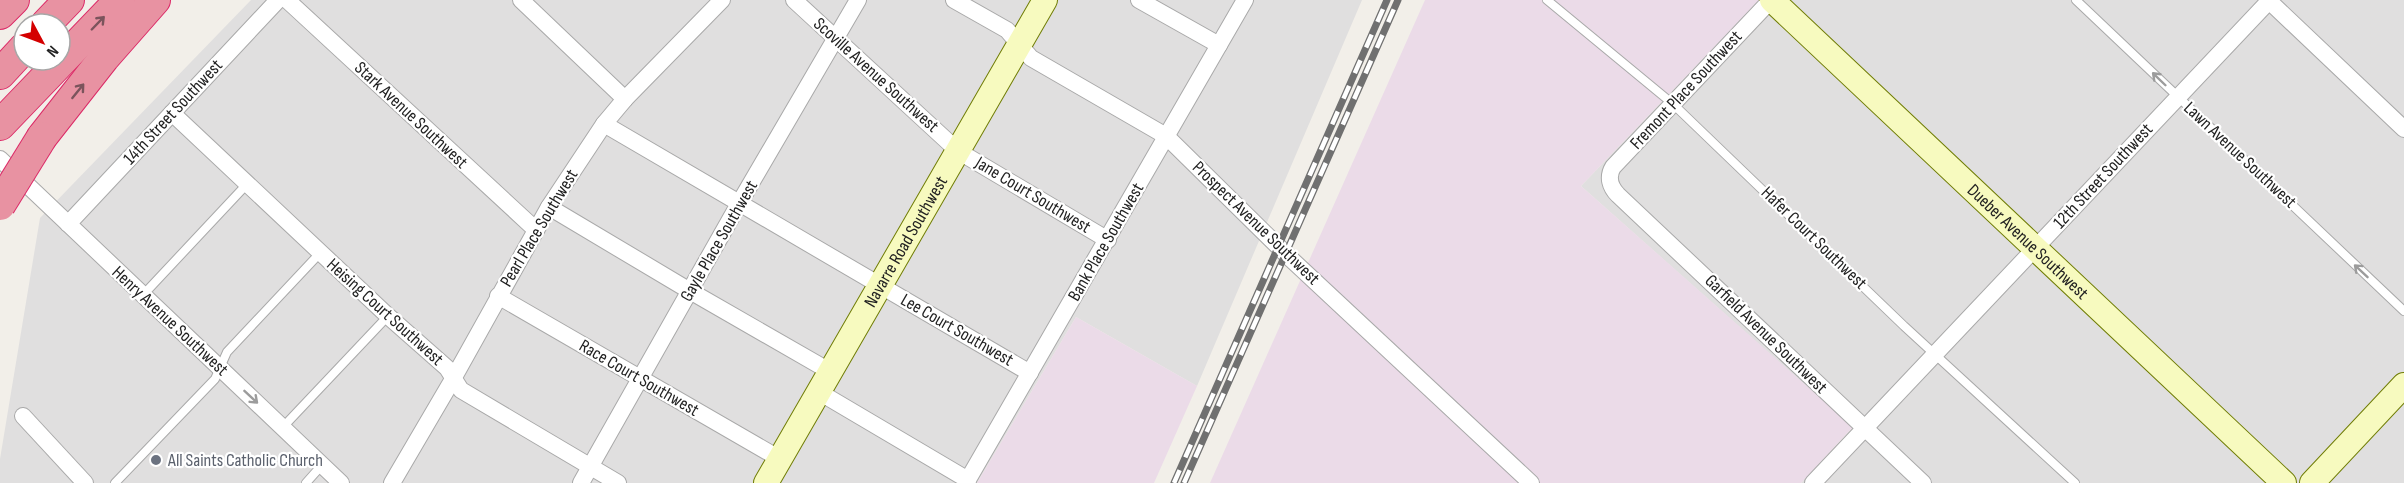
<svg xmlns="http://www.w3.org/2000/svg" width="2404" height="483" viewBox="0 0 2404 483" font-family="'Sofia Sans Condensed',sans-serif">
<rect width="100%" height="100%" fill="#f2efe9"/>
<g fill="#e0dfdf">
<path d="M 251,0 L 1362,0 L 1197,386 L 1076,317 L 977,483 L 0,483 L 0,459 L 40,218 Z"/>
<path d="M 1759,0 L 2404,0 L 2404,483 L 1801,483 L 1853,428 L 1581,186 Z"/>
</g>
<g fill="#ebdbe8">
<path d="M 1425,0 L 1759,0 L 1581,186 L 1853,427 L 1801,483 L 1210,483 Z"/>
<path d="M 1076,317 L 1197,386 L 1154,483 L 977,483 Z"/>
</g>
<g fill="none" stroke-linecap="round" stroke-linejoin="round">
<defs>
<g id="lane">
<path d="M 1547,0 L 1673,104 L 1904,326 L 2075,483"/>
<path d="M 2076,0 L 2404,311"/>
<path d="M 143,295 L 248,183"/>
<path d="M 283,427 L 388,316"/>
<path d="M 115,483 L 215,379 L 227,352 L 321,252"/>
<path d="M 306,483 L 322,465"/>
</g>
<g id="street">
<path d="M 287,0 L 536,230"/>
<path d="M 521,0 L 625,99"/>
<path d="M 794,0 L 958,151 L 1108,240"/>
<path d="M 954,0 L 1007,30 L 1031,58 L 1166,136 L 1292,260 L 1531,483"/>
<path d="M 1139,0 L 1219,45"/>
<path d="M 1771,0 L 1613,167 C 1607,177 1610,187 1618,195 L 1923,483"/>
<path d="M 2268,0 L 2404,129"/>
<path d="M 172,113 L 388,316 L 447,368 L 461,390 L 618,483"/>
<path d="M 604,124 L 1030,373"/>
<path d="M 0,159 L 341,483"/>
<path d="M 549,207 L 690,291 L 831,372"/>
<path d="M 68,224 L 278,0"/>
<path d="M 498,296 L 780,459"/>
<path d="M 819,392 L 968,480"/>
<path d="M 23,416 L 85,483"/>
<path d="M 392,483 L 453,379 L 549,207 L 604,124 L 625,99 L 722,0"/>
<path d="M 581,483 L 740,202 L 858,0"/>
<path d="M 966,483 L 1245,0"/>
<path d="M 1813,483 L 2270,0"/>
</g>
<g id="secondary">
<path id="s1" d="M 1772,0 L 2284,483"/>
<path id="s2" d="M 766,483 L 1045,0"/>
<path d="M 2312,483 L 2404,385"/>
</g>
<g id="highway">
<path d="M 0,14 L 14,0"/>
<path d="M 46,24 L 69,0"/>
<path d="M 0,74 L 24,48"/>
<path d="M 0,125 L 120,0"/>
<path d="M 42,137 L 104,58 L 155,0"/>
</g>
</defs>
<use href="#lane" stroke="#a9a9a9" stroke-width="10"/>
<use href="#street" stroke="#a9a9a9" stroke-width="18"/>
<use href="#secondary" stroke="#707d05" stroke-width="26"/>
<use href="#highway" stroke="#dc2a67" stroke-width="32"/>
<use href="#lane" stroke="#fff" stroke-width="8"/>
<use href="#street" stroke="#fff" stroke-width="16"/>
<use href="#secondary" stroke="#f7fabf" stroke-width="24"/>
<use href="#highway" stroke="#e892a2" stroke-width="30"/>
<defs>
<g id="rail">
<path d="M 1174,483 L 1387,0"/>
<path d="M 1184,483 L 1398,0"/>
</g>
</defs>
<use href="#rail" stroke="#707070" stroke-width="7"/>
<use href="#rail" stroke="#fff" stroke-width="4.5" stroke-dasharray="14" stroke-linecap="butt"/>
<defs>
<path id="highway-bridge" d="M 0,205 L 42,137"/>
</defs>
<use href="#highway-bridge" stroke="#dc2a67" stroke-width="32" stroke-linecap="butt"/>
<use href="#highway-bridge" stroke="#e892a2" stroke-width="30"/>
</g>
<defs><path id="oneway-shaft" d="M-6 0H5M1.5-3L5.5 0L1.5 3" fill="none" stroke-width="1.6" stroke-linecap="round" stroke-linejoin="round" transform="scale(1.5)"/></defs>
<g stroke="#7b545c">
<use href="#oneway-shaft" transform="translate(98 23) rotate(-46)"/>
<use href="#oneway-shaft" transform="translate(78 91) rotate(-51)"/>
</g>
<g stroke="#9c9c9c">
<use href="#oneway-shaft" transform="translate(2159 79) rotate(-136)"/>
<use href="#oneway-shaft" transform="translate(2361 271) rotate(-137)"/>
<use href="#oneway-shaft" transform="translate(251 397) rotate(43)"/>
</g>
<circle fill="#6b7280" stroke="#fff" stroke-width="2" cx="156" cy="460" r="6"/>
<g text-anchor="middle" dominant-baseline="central" stroke-width="4.5" stroke-linejoin="round" paint-order="stroke">
<g font-size="18" fill="#222" stroke="#fff">
<text transform="translate(876 75) rotate(42)">Scoville Avenue Southwest</text>
<text transform="translate(1686 90) rotate(-47)">Fremont Place Southwest</text>
<text transform="translate(173 112) rotate(-47)">14th Street Southwest</text>
<text transform="translate(411 115) rotate(43)">Stark Avenue Southwest</text>
<text transform="translate(2240 155) rotate(43)">Lawn Avenue Southwest</text>
<text transform="translate(2103 176) rotate(-47)">12th Street Southwest</text>
<text transform="translate(1033 195) rotate(31)">Jane Court Southwest</text>
<text transform="translate(1256 223) rotate(44)">Prospect Avenue Southwest</text>
<text transform="translate(539 228) rotate(-59)">Pearl Place Southwest</text>
<text transform="translate(1814 238) rotate(44)">Hafer Court Southwest</text>
<text transform="translate(719 241) rotate(-60)">Gayle Place Southwest</text>
<text stroke="none"><textPath href="#s1" startOffset="352">Dueber Avenue Southwest</textPath></text>
<text stroke="none"><textPath href="#s2" startOffset="279">Navarre Road Southwest</textPath></text>
<text transform="translate(1106 242) rotate(-60)">Bank Place Southwest</text>
<text transform="translate(385 312) rotate(42)">Heising Court Southwest</text>
<text transform="translate(170 321) rotate(43)">Henry Avenue Southwest</text>
<text transform="translate(957 330) rotate(30)">Lee Court Southwest</text>
<text transform="translate(1766 334) rotate(44)">Garfield Avenue Southwest</text>
<text transform="translate(639 378) rotate(30)">Race Court Southwest</text>
</g>
<g font-size="18" fill="#5b616d" stroke="#fff" text-anchor="start">
<text x="168" y="460">All Saints Catholic Church</text>
</g>
</g>
<g transform="translate(42 42) rotate(131)"><circle r="28" fill="#ffffff" stroke="#a7a7a7" stroke-width="1.5"/>
<path d="M0-4.5L10 22L0 15L-10 22Z" fill="#d40000"/>
<text y="-9" font-size="16" font-weight="bold" text-anchor="middle" fill="#222222">N</text>
</g>
</svg>
